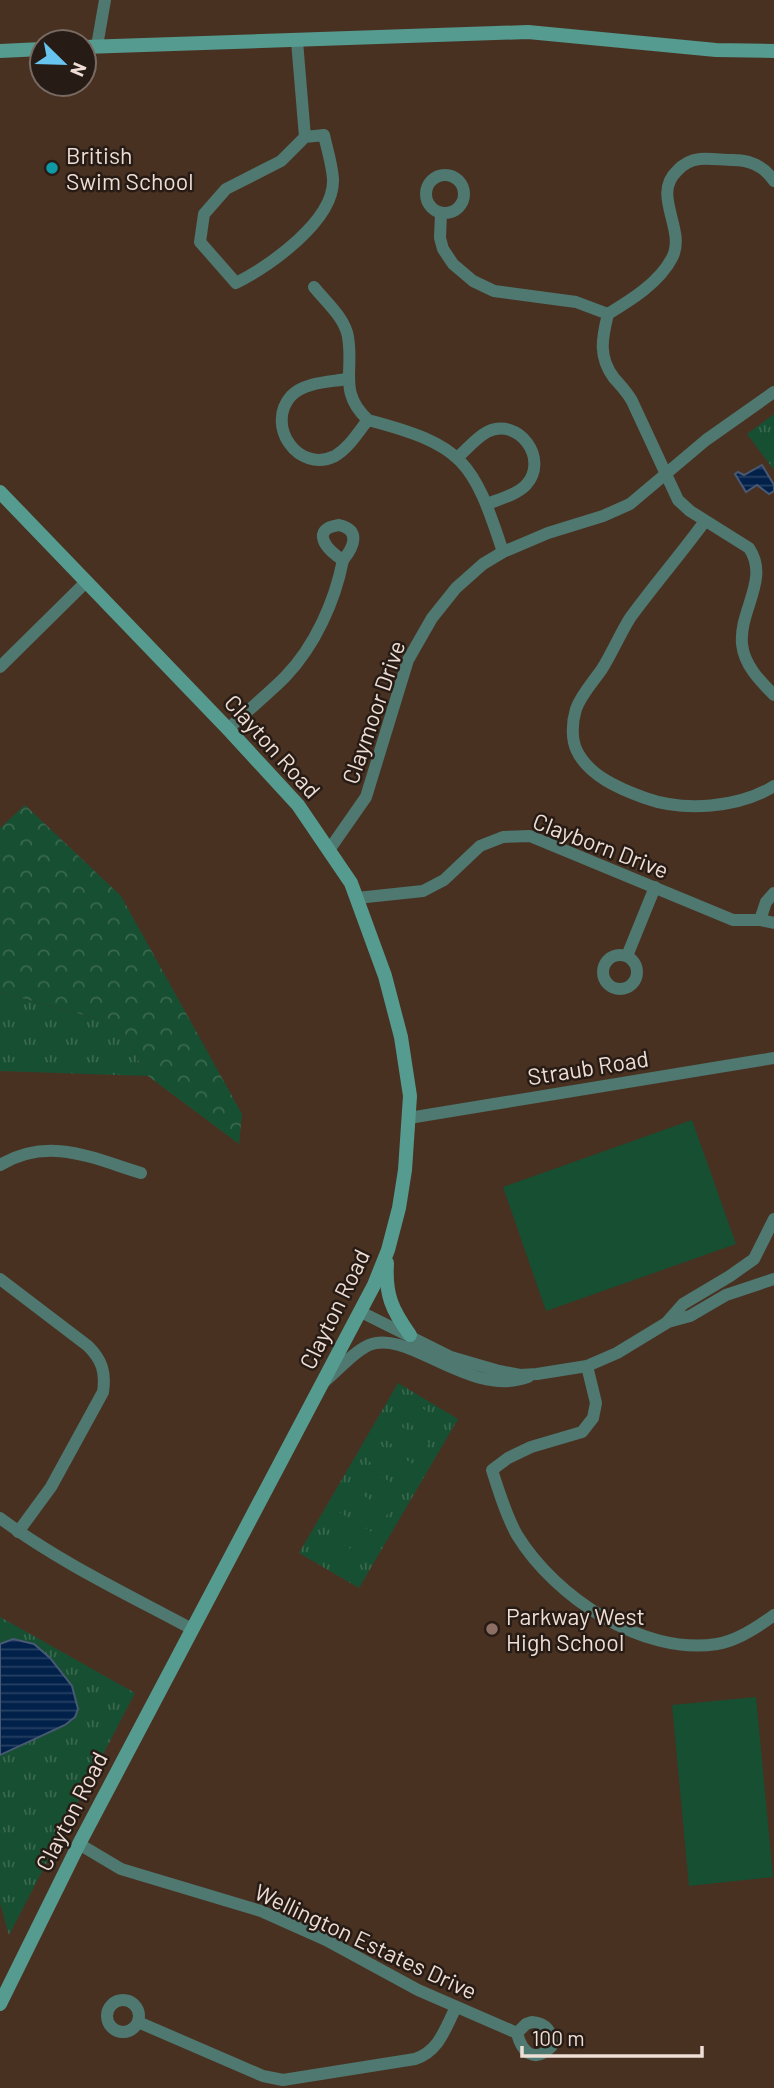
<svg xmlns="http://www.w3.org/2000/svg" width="774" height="2088" viewBox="0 0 774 2088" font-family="Barlow,sans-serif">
<defs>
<pattern id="grass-tufts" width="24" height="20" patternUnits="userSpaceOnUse" patternTransform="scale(1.75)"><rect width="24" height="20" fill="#174f32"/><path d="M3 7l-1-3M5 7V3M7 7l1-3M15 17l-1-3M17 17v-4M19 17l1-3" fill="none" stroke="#39684f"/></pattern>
<pattern id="forest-crowns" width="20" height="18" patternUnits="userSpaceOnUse" patternTransform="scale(1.75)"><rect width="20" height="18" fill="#174f32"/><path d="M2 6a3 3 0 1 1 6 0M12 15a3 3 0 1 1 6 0" fill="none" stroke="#39684f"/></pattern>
<pattern id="water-rules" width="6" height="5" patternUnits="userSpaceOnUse" patternTransform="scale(1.75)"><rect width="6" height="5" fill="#01204a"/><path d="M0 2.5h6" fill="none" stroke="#264063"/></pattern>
</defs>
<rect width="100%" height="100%" fill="#493122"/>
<g fill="url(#grass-tufts)">
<path d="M 774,414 L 774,470 L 747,434 Z"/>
<path d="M 0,992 L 117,1024 L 148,1076 L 0,1071 Z"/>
<path d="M 398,1383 L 458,1419 L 359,1588 L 299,1553 Z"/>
<path d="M 0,1617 L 135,1693 L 9,1935 L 0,1903 L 0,1755 L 78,1709 L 72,1686 L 50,1658 L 13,1639 L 0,1644 Z"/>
</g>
<path fill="url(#forest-crowns)" d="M 25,805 L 121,896 L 242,1114 L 239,1144 L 148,1076 L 117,1024 L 0,992 L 0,828 Z"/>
<g fill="#174f32">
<path d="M 692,1120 L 736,1244 L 546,1311 L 503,1187 Z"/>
<path d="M 405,1398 L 442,1420 L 432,1437 L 395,1415 Z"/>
<path d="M 392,1421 L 429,1443 L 418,1460 L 382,1438 Z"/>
<path d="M 378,1444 L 415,1465 L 405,1482 L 368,1461 Z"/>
<path d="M 365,1467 L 402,1489 L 392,1506 L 355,1484 Z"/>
<path d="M 352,1489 L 389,1511 L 379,1528 L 342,1506 Z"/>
<path d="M 339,1512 L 375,1534 L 365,1551 L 328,1529 Z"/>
<path d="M 325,1534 L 363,1556 L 353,1573 L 316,1552 Z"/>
<path d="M 756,1697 L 773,1877 L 689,1886 L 672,1705 Z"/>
</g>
<g fill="url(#water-rules)" stroke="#485974" stroke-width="2">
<path d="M 762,465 L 774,485 L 774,491 L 769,494 L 757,485 L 746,492 L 735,474 L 738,472 L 744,475 Z"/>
<path d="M 13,1639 L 34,1644 L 50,1658 L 72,1686 L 78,1709 L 75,1717 L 65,1725 L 0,1755 L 0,1644 Z"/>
</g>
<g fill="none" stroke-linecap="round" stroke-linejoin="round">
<g stroke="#4e7870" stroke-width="12">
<path d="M 297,41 L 305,137 L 324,135 C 327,149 332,164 333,179 C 335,221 269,266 236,283 L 200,242 L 204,214 L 226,189 L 281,161 L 305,137"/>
<path d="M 97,46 L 105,0"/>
<circle cx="445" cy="194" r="19"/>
<path d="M 441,213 L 440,238 L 443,249 L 453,264 L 473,281 L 494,291 L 576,302 L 608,314"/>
<path d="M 314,287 C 326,302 345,318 348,337 C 354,371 338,392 368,420 C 463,445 473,460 503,552"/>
<path d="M 608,314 C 602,338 598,357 614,378 C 621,386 627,392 632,401 L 678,500 L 690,511 L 749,548 C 770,579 739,610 742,644 C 744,665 760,681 774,695"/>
<path d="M 608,314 C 631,300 659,283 672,258 C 687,230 651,195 677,171 C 683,164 691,160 700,159 C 711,158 722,160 733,160 C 750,160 764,166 774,181"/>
<path d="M 347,379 C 330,382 304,382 291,396 C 265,425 298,474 335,456 C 349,448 358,432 368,420"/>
<path d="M 458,457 C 467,449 476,438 487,432 C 518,416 550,459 526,485 C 516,495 500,499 487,504"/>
<path d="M 705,521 C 681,554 654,585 630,618 C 620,634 612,653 602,669 C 593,682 581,695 576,709 C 572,722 571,739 577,751 C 589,776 620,789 645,798 C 684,812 739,808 774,786"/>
<path d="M 339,525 C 361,530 354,547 343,560 C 327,551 309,529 339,525 Z"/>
<path d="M 0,667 L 86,582"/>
<path d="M 228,729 C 247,711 267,695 285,677 C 315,646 335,601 343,560"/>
<path d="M 329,850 L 366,797 L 408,660 L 432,618 L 456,588 L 483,564 L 503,552 L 548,533 L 603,516 L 630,504 L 706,440 L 774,392"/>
<path d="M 357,898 L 423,891 L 444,880 L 480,846 L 503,837 L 530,836 L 733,920 L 760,920 L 774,923"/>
<path d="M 760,920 L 766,902 L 774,893"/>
<circle cx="620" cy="972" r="17"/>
<path d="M 627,956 L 655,887"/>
<path d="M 409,1118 L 774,1058"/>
<path d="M 0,1165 C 49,1136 92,1158 141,1173"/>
<path d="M 0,1279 L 88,1346 C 102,1360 106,1372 103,1392 L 51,1487 L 18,1532"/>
<path d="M 361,1312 L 451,1357 L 499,1371 L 520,1375 L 537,1374 L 587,1366 L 617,1353 L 668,1322 L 690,1316 L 726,1295 L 774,1279"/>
<path d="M 668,1321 L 683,1304 L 730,1276 L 754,1259 L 774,1219"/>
<path d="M 587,1366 L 596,1403 L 593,1418 L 582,1432 L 531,1447 L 508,1458 L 492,1470 C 499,1492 506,1515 517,1535 C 555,1597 643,1656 717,1644 C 737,1641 758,1627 774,1615"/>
<path d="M 324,1382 C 338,1371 353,1352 369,1345 C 408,1328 470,1399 528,1377"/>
<path d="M 0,1518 C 59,1562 127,1594 192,1629"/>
<path d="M 79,1844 L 121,1869 L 261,1911 L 326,1940 L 418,1990 L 517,2033"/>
<circle cx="123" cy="2016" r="16"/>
<path d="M 138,2022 L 263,2076 L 283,2080 L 415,2059 C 439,2051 445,2029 456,2007"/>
<path d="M 532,2022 C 546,2023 553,2032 552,2046 C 535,2064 522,2053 517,2033 L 526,2024 Z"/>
</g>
<g stroke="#559b8f" stroke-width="14">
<path d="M 84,47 L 528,32 L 716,50 L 774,51"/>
<path d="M 0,51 L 42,49"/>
<path d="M 0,492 L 228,729 L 298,805 L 351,883 L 385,976 L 401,1037 L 410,1096 L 405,1170 L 399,1208 L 388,1250 L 374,1285 L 79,1844 L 0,2004"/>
<path d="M 387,1263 C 385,1295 392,1310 410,1335"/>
</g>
</g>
<circle fill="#0f9aa8" stroke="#271c15" stroke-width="2.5" cx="52" cy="168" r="7"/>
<circle fill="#8d6e63" stroke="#271c15" stroke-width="2.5" cx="492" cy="1629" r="7"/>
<g text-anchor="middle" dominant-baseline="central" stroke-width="5" stroke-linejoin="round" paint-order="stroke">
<g font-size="23" fill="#eeded5" stroke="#271c15" text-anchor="start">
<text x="66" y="155">British<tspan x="66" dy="26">Swim School</tspan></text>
<text x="506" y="1616">Parkway West<tspan x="506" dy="26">High School</tspan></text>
</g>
<g font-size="23" fill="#eeded5" stroke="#271c15">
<text transform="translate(373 712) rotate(-71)">Claymoor Drive</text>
<text transform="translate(273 746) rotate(48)">Clayton Road</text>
<text transform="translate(601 845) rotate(21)">Clayborn Drive</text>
<text transform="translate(588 1067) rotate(-9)">Straub Road</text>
<text transform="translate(334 1309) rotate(-64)">Clayton Road</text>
<text transform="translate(71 1811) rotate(-63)">Clayton Road</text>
<text transform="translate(366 1941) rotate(25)">Wellington Estates Drive</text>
</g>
</g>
<g transform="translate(63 63) rotate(113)"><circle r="33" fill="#271c15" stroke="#776a62" stroke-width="2"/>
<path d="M0-5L12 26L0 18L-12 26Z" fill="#66c4ef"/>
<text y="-10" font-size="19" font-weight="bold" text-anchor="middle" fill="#eeded5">N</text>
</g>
<path d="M522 2046v10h180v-10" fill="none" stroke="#eeded5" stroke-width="3.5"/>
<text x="532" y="2046" font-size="21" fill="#eeded5" stroke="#271c15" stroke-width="5" paint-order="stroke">100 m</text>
</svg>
